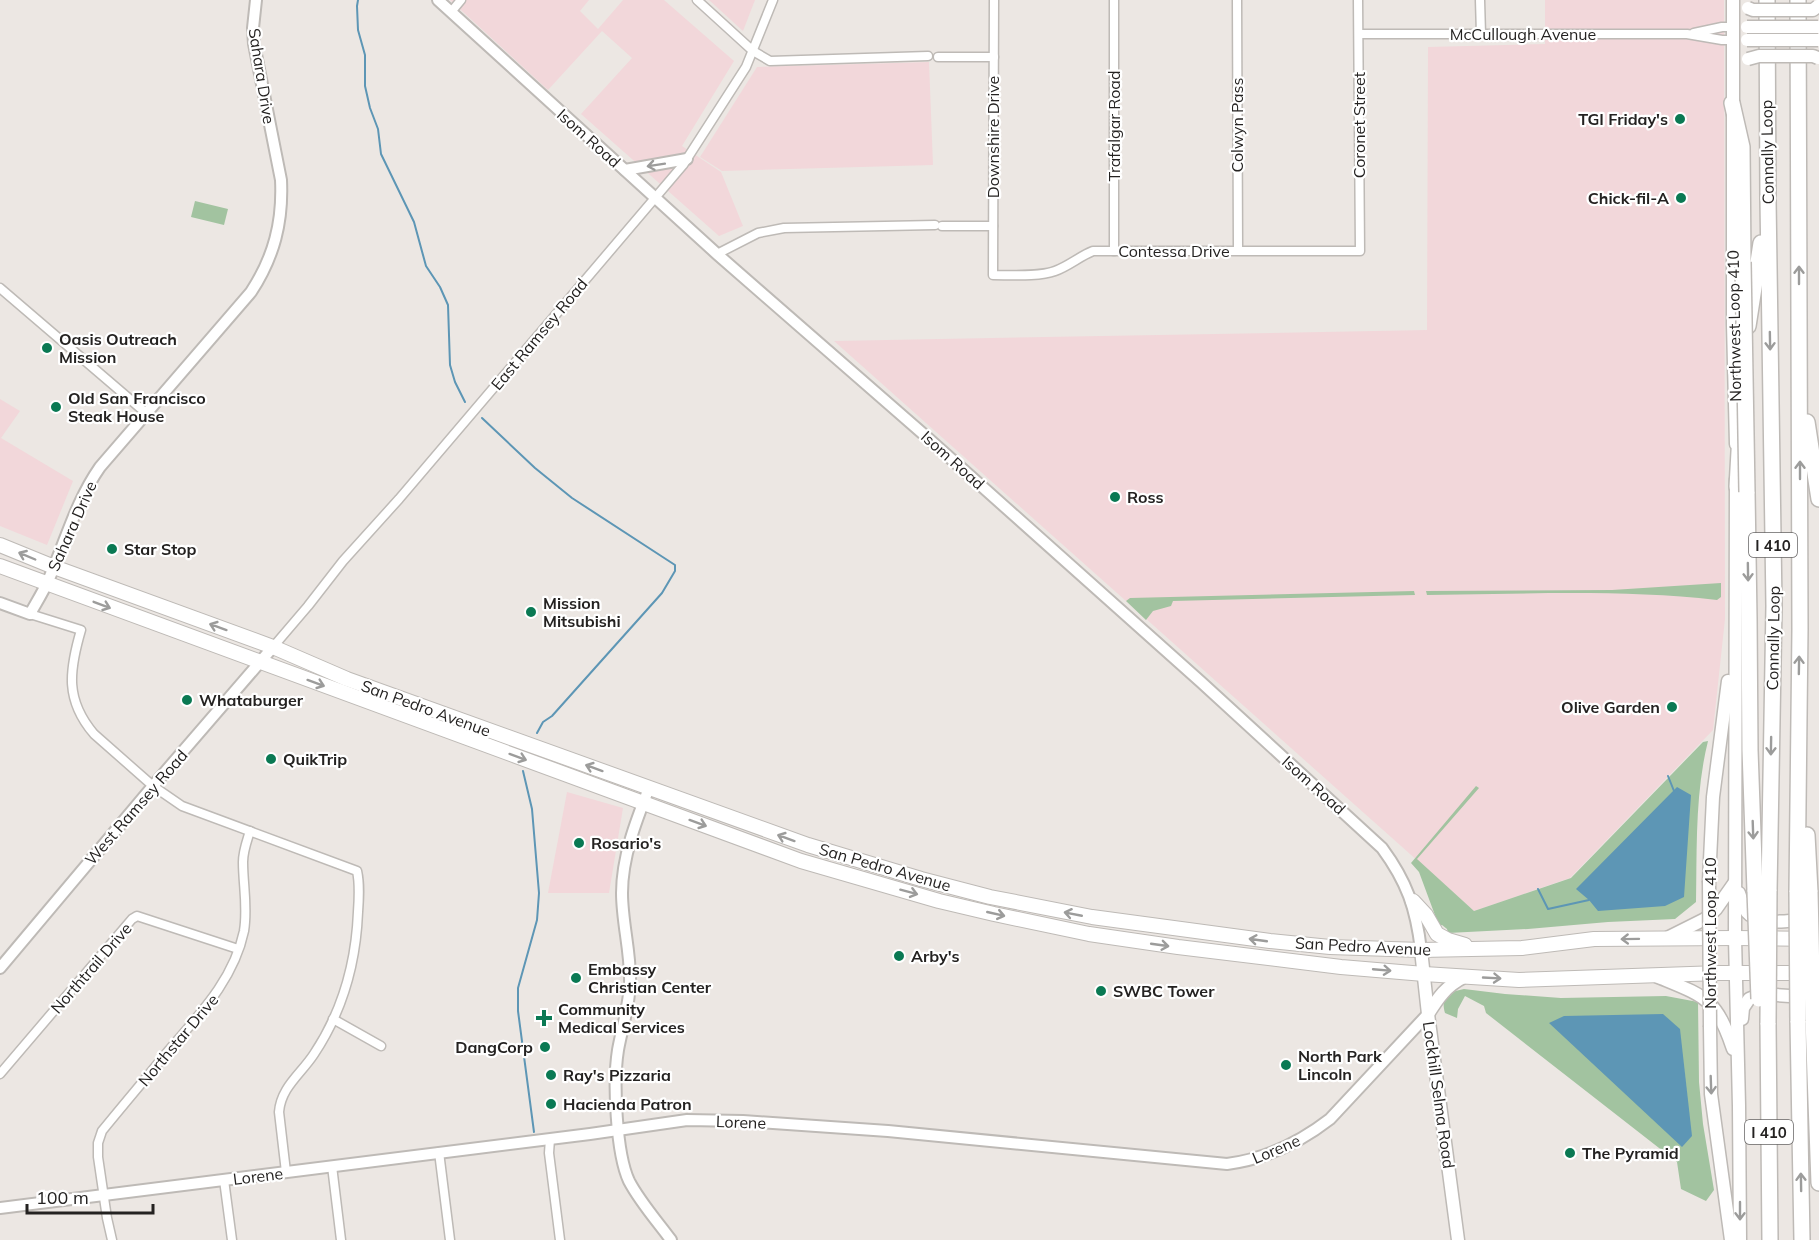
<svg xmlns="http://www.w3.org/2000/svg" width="1819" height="1240" viewBox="0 0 1819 1240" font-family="Mulish,sans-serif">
<rect width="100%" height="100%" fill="#ece7e3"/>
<g fill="#f2d7da">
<path d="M 450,0 L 589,0 L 580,11 L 598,29 L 623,0 L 664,0 L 734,61 L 682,146 L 721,172 L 743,226 L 719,236 L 581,114 L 632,58 L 602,31 L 548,90 Z"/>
<path d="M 709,0 L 755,0 L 743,31 Z"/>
<path d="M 1545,0 L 1724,0 L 1725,619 L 1713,730 L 1570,878 L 1474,911 L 834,341 L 1427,330 L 1428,47 L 1545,44 Z"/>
<path d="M 929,62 L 933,165 L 722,171 L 700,157 L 757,67 Z"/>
<path d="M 0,399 L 20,411 L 1,438 L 73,481 L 47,545 L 0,526 Z"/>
<path d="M 567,792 L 623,808 L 609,893 L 548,893 Z"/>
</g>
<g fill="#a2c3a0">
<path d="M 195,201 L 228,209 L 224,225 L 191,217 Z"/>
<path d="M 1721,583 L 1721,597 L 1717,600 C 1621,589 1524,594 1427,595 L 1426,591 L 1612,590 Z"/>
<path d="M 1414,591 L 1415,595 L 1173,601 L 1171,606 L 1153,611 L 1146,620 L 1126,601 L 1130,598 Z"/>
<path d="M 1708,741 C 1695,793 1697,848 1696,902 L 1675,919 L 1608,922 L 1528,929 L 1448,933 L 1447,929 L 1442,925 L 1439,926 L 1419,872 L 1411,863 L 1476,786 L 1479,788 L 1417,859 L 1474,911 L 1571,878 L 1703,742 Z"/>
<path d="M 1464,989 L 1505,994 L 1561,998 L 1666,996 L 1698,1002 L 1699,1082 L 1703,1124 L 1714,1190 L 1706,1201 L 1681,1189 L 1677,1162 L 1486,1013 L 1484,1006 L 1465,996 L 1458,1009 L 1457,1018 L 1445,1013 C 1440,996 1449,992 1464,989 Z"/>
</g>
<g fill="#5d96b5">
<path d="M 1677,787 L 1691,795 L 1684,897 L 1665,906 L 1598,911 L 1589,900 L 1576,889 Z"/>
<path d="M 1663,1014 L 1680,1029 L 1692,1136 L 1682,1147 L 1549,1023 L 1564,1016 Z"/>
</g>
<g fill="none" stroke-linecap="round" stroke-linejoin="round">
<g stroke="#5d96b5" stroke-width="2">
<path d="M 358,0 L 357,6 L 358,30 L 365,55 L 365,86 L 370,108 L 378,129 L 381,154 L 414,222 L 426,266 L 440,287 L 448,305 L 450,365 L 455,382 L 465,402"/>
<path d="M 482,418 L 535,468 L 572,498 L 675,565 L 675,571 L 662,593 L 552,716 L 543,722 L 537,733"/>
<path d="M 523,771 L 532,809 L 539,893 L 537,920 L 518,988 L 518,1011 L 534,1132"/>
<path d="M 1668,776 L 1674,791"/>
<path d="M 1538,889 L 1548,909 L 1589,900"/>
</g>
<defs>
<g id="minor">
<path d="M 697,0 L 753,51 L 770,61 L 928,56"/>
<path d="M 994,0 L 993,275 C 1011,275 1039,277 1055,271 C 1069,266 1080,256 1093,251 L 1360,251 L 1358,0"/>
<path d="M 1114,0 L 1114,251"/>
<path d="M 1237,0 L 1238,250"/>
<path d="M 1480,0 L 1481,34"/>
<path d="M 451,12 L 461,0"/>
<path d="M 1694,33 L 1722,27 L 1733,27"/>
<path d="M 1359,34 L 1687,34 L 1722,40 L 1733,40"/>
<path d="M 938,57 L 994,57"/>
<path d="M 942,226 L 993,226"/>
<path d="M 717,254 L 758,233 L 784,228 L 935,225"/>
<path d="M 0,288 L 146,413"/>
<path d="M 30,614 L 81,630 C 69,671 65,700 94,734 L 153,786 L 182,806 L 357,871 C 360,884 359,898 358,912 C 356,962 342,1012 314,1054 C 301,1074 281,1087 279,1112 L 286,1172"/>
<path d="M 273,647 L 308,606 L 343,561 L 399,499 L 683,165 L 746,67 L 773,0"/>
<path d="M 333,1019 L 381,1046"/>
<path d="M 0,1074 L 132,919 L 137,916 L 238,949"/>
<path d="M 550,1139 L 549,1153 L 560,1240"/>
<path d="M 439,1152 L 450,1240"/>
<path d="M 332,1166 L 341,1240"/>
<path d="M 224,1180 L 232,1240"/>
<path d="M 112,1240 L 107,1218 L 98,1157 L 98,1143 L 102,1131 C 124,1104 147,1077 169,1050 C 200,1014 234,979 244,931 C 248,907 243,885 243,862 C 243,851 247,841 250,831"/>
</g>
<g id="tertiary">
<path d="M 438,0 L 717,254 L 921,432 L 1201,682 L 1382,848 C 1407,882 1416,908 1421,950"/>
<path d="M 625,170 L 687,159"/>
<path d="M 0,603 L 30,614 C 36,603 43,592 48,581 C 66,541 75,503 100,467 L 251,292 C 274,257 283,222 281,180 L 254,44 L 253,28 L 256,0"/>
<path d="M 649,788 C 636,821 622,857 622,893 C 622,923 631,953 630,983 C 629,1007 622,1028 618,1050 C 613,1081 616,1153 629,1181 C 640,1202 657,1221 671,1240"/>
<path d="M 0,968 L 153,786 L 273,647"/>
<path d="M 0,1208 L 590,1134 L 687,1120 L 743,1121 L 888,1131 L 1227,1164 C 1266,1159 1299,1143 1330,1119 L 1428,1014"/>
</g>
<g id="secondary">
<path d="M 1733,0 L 1733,324 L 1736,444"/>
<path d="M 1736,479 L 1735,938 L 1739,1106 L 1740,1240"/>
<path d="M 1709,881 L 1713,797 L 1728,681"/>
<path d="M 1739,893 C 1742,901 1743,910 1750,915 C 1766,926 1803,922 1819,912"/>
<path d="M 1667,938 L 1705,919 L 1716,909 L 1735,882"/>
<path d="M 1421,950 L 1428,1014 L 1458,1240"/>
<path d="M 1656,976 C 1704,996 1716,997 1733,1049"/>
<path d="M 1428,1014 C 1438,998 1446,986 1464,977"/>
<path d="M 1742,1019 L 1743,1008 L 1749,999 L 1761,994 L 1805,997"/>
<path d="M 1710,1027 L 1711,1094 L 1731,1240"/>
</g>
<g id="primary">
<path d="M 0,545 L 54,567 L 273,647 L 347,679 L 808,845 L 921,879 L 990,897 L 1092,917 L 1270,941 L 1330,947 L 1421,950 L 1522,948 L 1594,939 L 1735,938 L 1819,939"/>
<path d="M 0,566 L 801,861 L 939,901 L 994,914 L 1089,934 L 1178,947 L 1341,967 L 1424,974 L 1519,980 L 1719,973 L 1808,973"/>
<path d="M 1413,901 L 1426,915 L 1437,934 L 1448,940 L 1465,945"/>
</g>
<g id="motorway">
<path d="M 1767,0 L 1768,199 L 1774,606 L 1769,891"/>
<path d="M 1732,103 L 1742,147 L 1743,262"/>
<path d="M 1748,326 L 1761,243"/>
<path d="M 1807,422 L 1819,499"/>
<path d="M 1737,487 L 1740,434"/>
<path d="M 1747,492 L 1749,618 L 1750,750 L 1755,891"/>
<path d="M 1807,835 L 1810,892"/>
<path d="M 1797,892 L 1800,629 L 1798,0"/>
<path d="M 1813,1019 L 1819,1183"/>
<path d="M 1798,1021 L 1802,1240"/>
<path d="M 1768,1023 L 1770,1240"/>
</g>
</defs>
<use href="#minor" stroke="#bebab6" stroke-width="11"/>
<use href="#tertiary" stroke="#bebab6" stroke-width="14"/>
<use href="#secondary" stroke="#bebab6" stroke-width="15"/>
<use href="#primary" stroke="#bebab6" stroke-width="16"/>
<use href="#motorway" stroke="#bebab6" stroke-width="18"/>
<use href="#minor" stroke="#fff" stroke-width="8"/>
<use href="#tertiary" stroke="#fff" stroke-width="10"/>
<use href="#secondary" stroke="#fff" stroke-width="12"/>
<use href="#primary" stroke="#fff" stroke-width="14"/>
<use href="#motorway" stroke="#fff" stroke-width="15"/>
<defs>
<g id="secondary-bridge">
<path d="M 1748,8 L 1753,10 L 1813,10 L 1818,6"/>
<path d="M 1747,27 L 1818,27"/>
<path d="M 1747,40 L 1818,40"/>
<path d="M 1748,59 L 1759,56 L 1813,56 L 1818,58"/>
<path d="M 1709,881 L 1710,1027"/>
</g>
<g id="motorway-bridge">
<path d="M 1743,262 L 1747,492"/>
<path d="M 1755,891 L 1759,999"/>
<path d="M 1797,892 L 1798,1021"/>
<path d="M 1810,892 L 1813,1019"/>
<path d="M 1768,1023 L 1769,891"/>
</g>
</defs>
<use href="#secondary-bridge" stroke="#bebab6" stroke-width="15" stroke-linecap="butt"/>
<use href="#motorway-bridge" stroke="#bebab6" stroke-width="18" stroke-linecap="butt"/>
<use href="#secondary-bridge" stroke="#fff" stroke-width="12"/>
<use href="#motorway-bridge" stroke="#fff" stroke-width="15"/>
</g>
<defs><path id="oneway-shaft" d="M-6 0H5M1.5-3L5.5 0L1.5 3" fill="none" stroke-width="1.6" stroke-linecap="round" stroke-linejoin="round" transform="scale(1.5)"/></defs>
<g stroke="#9c9c9b">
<use href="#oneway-shaft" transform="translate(656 165) rotate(171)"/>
<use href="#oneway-shaft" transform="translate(1799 275) rotate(-90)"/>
<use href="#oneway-shaft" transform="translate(1770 341) rotate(89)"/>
<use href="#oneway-shaft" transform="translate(1800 470) rotate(-90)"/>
<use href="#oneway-shaft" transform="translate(27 556) rotate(-157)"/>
<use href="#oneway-shaft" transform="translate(1748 572) rotate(89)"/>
<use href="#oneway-shaft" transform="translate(102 605) rotate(21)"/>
<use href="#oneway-shaft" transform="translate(218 627) rotate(-160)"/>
<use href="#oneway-shaft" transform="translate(1799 665) rotate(-89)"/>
<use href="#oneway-shaft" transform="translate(316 683) rotate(20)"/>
<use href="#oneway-shaft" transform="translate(1771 746) rotate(91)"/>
<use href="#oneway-shaft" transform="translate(518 757) rotate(20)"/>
<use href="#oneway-shaft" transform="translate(594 768) rotate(-160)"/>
<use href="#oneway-shaft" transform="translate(698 823) rotate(20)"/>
<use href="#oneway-shaft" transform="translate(1753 830) rotate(88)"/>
<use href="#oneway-shaft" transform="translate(786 838) rotate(-160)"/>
<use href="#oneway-shaft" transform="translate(909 892) rotate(15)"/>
<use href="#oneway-shaft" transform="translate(996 914) rotate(13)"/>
<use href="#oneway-shaft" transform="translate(1073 914) rotate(-169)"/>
<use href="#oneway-shaft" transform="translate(1630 939) rotate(179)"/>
<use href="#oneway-shaft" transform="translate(1258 940) rotate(-172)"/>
<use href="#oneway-shaft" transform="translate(1160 945) rotate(8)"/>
<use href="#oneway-shaft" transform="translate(1382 970) rotate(5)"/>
<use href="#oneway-shaft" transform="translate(1492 978) rotate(3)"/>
<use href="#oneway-shaft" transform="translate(1711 1085) rotate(88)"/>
<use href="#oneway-shaft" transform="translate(1801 1182) rotate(-91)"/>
<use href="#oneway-shaft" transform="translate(1740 1211) rotate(90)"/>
</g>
<g fill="#0a7953" stroke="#fff" stroke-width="2">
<circle cx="1680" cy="119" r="6"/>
<circle cx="1681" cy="198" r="6"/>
<circle cx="47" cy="348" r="6"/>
<circle cx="56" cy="407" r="6"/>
<circle cx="1115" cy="497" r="6"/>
<circle cx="112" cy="549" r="6"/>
<circle cx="531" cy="612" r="6"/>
<circle cx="187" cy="700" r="6"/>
<circle cx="1672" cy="707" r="6"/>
<circle cx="271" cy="759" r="6"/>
<circle cx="579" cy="843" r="6"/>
<circle cx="899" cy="956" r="6"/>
<circle cx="576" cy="978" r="6"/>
<circle cx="1101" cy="991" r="6"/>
<path d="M541 1009h6v6h6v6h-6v6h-6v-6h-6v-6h6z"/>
<circle cx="545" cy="1047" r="6"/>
<circle cx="1286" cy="1065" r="6"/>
<circle cx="551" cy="1075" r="6"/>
<circle cx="551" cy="1104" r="6"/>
<circle cx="1570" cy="1153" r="6"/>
</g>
<g text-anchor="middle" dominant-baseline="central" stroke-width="4.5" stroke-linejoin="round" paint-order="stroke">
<g fill="#fff" stroke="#666464" stroke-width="1.5">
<rect x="1749" y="533" width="48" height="24" rx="4.5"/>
<rect x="1745" y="1120" width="48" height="24" rx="4.5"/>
</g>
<g font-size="15" font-weight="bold" fill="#242221">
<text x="1773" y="545">I 410</text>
<text x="1769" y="1132">I 410</text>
</g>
<g font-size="16" fill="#242221" stroke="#fff">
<text x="1523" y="34">McCullough Avenue</text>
<text transform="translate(262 76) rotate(81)">Sahara Drive</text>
<text transform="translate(1237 125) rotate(-90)">Colwyn Pass</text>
<text transform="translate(1359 125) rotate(-90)">Coronet Street</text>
<text transform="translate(1114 126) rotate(-90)">Trafalgar Road</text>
<text transform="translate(993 137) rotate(-90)">Downshire Drive</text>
<text transform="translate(589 138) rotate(42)">Isom Road</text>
<text transform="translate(1767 152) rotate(-91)">Connally Loop</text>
<text x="1174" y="251">Contessa Drive</text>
<text transform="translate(1734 326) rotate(-91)">Northwest Loop 410</text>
<text transform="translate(539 334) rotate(-50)">East Ramsey Road</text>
<text transform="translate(953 460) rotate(42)">Isom Road</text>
<text transform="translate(72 526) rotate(-66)">Sahara Drive</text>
<text transform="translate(1773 638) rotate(-89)">Connally Loop</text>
<text transform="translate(426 708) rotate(20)">San Pedro Avenue</text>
<text transform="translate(1314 785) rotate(42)">Isom Road</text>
<text transform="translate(136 807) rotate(-49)">West Ramsey Road</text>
<text transform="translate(885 867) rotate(16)">San Pedro Avenue</text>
<text transform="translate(1710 933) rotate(-90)">Northwest Loop 410</text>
<text transform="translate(1363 946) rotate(3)">San Pedro Avenue</text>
<text transform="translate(91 968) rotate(-49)">Northtrail Drive</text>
<text transform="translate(178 1040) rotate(-50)">Northstar Drive</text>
<text transform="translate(1439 1095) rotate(82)">Lockhill Selma Road</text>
<text transform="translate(741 1122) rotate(2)">Lorene</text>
<text transform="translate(1276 1149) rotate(-23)">Lorene</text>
<text transform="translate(258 1176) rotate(-7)">Lorene</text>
</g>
<g font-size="16" font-weight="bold" fill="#242221" stroke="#fff" text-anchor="start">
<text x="1668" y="119" text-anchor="end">TGI Friday's</text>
<text x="1669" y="198" text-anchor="end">Chick-fil-A</text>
<text x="59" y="339">Oasis Outreach<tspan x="59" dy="18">Mission</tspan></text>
<text x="68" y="398">Old San Francisco<tspan x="68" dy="18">Steak House</tspan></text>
<text x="1127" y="497">Ross</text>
<text x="124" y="549">Star Stop</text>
<text x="543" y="603">Mission<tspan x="543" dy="18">Mitsubishi</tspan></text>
<text x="199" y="700">Whataburger</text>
<text x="1660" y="707" text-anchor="end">Olive Garden</text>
<text x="283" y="759">QuikTrip</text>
<text x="591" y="843">Rosario's</text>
<text x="911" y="956">Arby's</text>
<text x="588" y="969">Embassy<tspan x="588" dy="18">Christian Center</tspan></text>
<text x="1113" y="991">SWBC Tower</text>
<text x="558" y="1009">Community<tspan x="558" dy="18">Medical Services</tspan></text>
<text x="533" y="1047" text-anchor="end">DangCorp</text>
<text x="1298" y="1056">North Park<tspan x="1298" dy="18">Lincoln</tspan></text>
<text x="563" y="1075">Ray's Pizzaria</text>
<text x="563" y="1104">Hacienda Patron</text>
<text x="1582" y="1153">The Pyramid</text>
</g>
</g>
<path d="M27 1204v9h126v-9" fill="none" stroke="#242221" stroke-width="3"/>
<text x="36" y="1204" font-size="18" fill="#242221" stroke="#ffffff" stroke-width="4.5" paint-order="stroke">100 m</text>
</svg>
